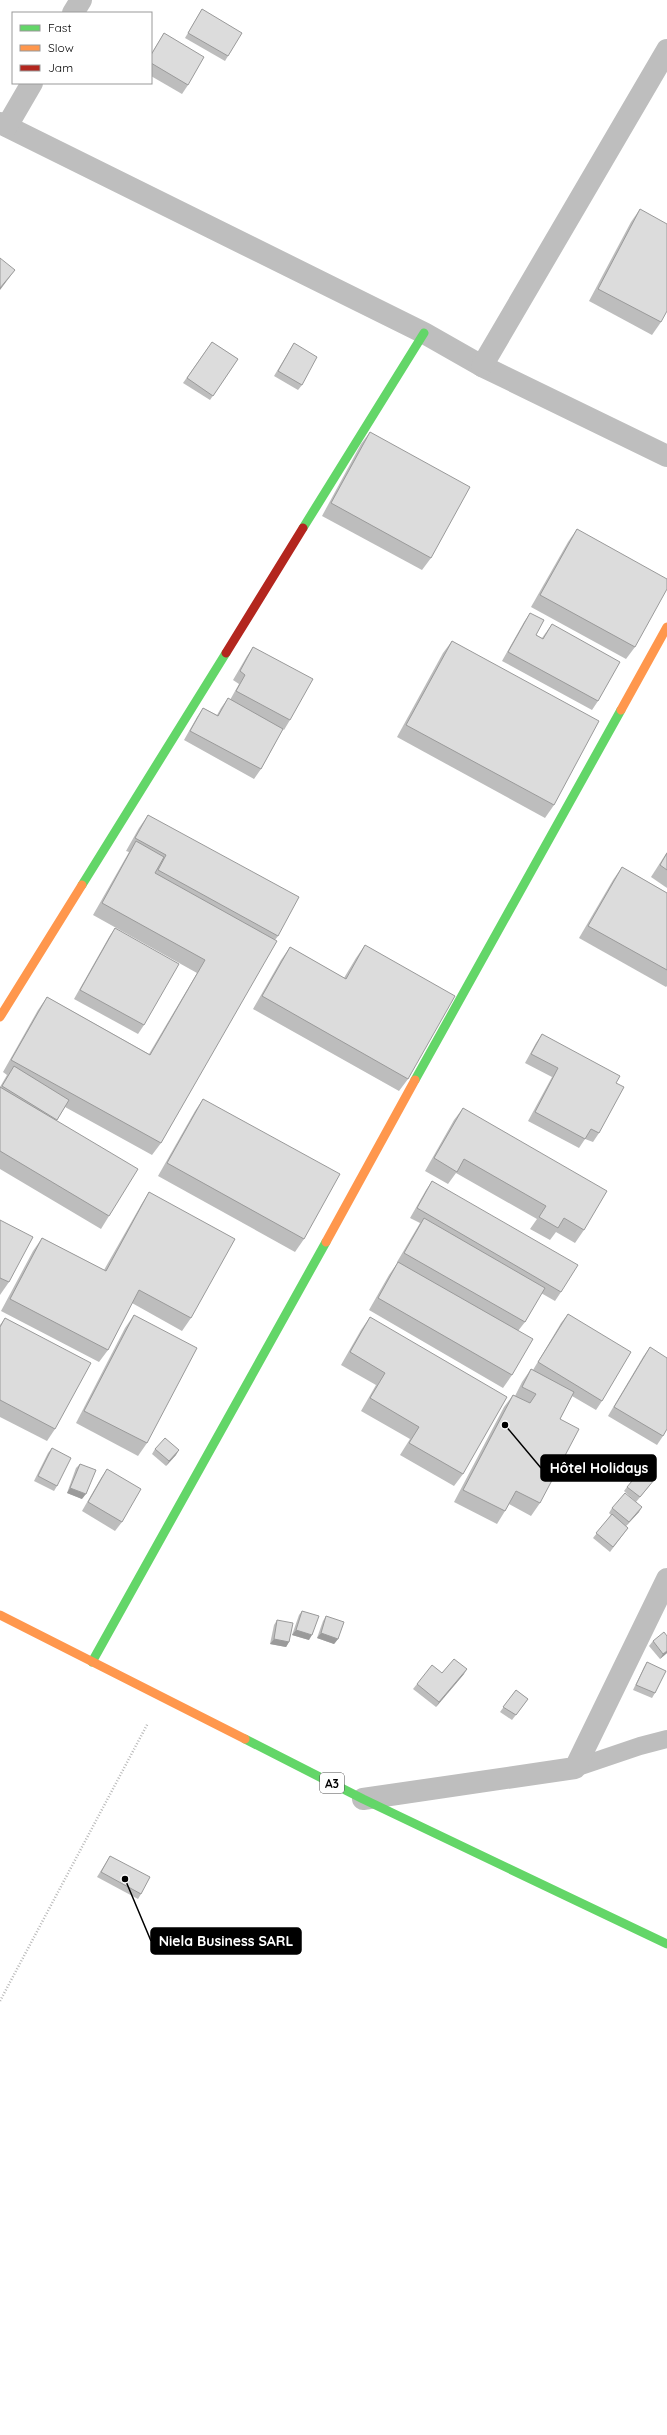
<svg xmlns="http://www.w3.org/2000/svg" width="667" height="2435" viewBox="0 0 667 2435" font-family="Quicksand,sans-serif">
<rect width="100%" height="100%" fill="#fff"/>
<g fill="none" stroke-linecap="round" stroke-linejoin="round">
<path stroke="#b8b8b8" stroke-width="2.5" stroke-dasharray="1 2" stroke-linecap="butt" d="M 0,2001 L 148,1723"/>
<path stroke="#bebebe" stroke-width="18" d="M 575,1768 L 640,1746 L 667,1739"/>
<g stroke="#bebebe" stroke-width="22">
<path d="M 73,13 L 81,0"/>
<path d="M 0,123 L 424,333 L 482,366 L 667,456"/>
<path d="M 7,126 L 32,83"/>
<path d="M 482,366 L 667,50"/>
<path d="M 363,1799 L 575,1768 L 667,1579"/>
</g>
<g stroke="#63d668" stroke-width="9">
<path d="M 303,528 L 424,333"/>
<path d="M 82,885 L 226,653"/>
<path d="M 415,1080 L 621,710"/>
<path d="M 92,1662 L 326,1242"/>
<path d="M 245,1739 L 363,1799 L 667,1944"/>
</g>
<g stroke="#ff974d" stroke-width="9">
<path d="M 621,710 L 667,627"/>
<path d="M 0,1017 L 82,885"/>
<path d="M 326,1242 L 415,1080"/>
<path d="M 0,1615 L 245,1739"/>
</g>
<path stroke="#b3261e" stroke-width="9" d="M 226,653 L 303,528"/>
</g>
<g fill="#bdbdbd">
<path d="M 202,9 L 228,56 L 225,61 L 185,38 Z"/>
<path d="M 164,33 L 188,85 L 182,94 L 151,76 L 151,54 Z"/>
<path d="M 640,209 L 661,322 L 652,335 L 589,301 L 631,222 Z"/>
<path d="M 212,342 L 238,359 L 210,400 L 183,383 Z"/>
<path d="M 294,343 L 302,385 L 298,390 L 274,376 Z"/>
<path d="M 370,432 L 431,558 L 422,570 L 322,516 L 361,444 Z"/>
<path d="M 577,529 L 635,647 L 626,659 L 531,607 L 568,542 Z"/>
<path d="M 530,613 L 536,635 L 542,638 L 552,624 L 598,701 L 592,710 L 502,661 L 524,622 Z"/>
<path d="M 452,641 L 554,805 L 545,818 L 397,737 L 443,653 Z"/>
<path d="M 253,647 L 290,720 L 284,730 L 283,729 L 261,769 L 254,779 L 184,740 L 197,717 L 203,708 L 217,715 L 221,708 L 228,698 L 230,700 L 239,684 L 233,680 L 247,656 Z"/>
<path d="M 148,815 L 278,936 L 275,940 L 161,1143 L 152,1155 L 65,1107 L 56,1121 L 109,1216 L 101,1229 L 0,1169 L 0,1087 L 7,1075 L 3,1072 L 38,1010 L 47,997 L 149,1054 L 197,973 L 93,915 L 129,852 L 126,851 L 139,828 Z"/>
<path d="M 667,852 L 667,888 L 651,877 Z"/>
<path d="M 622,867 L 667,893 L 667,986 L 666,987 L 579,938 L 613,880 Z"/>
<path d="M 115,928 L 144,1025 L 138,1034 L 74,999 L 109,937 Z"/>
<path d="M 365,945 L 408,1079 L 399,1091 L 253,1009 L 281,960 L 290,947 L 344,978 L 356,958 Z"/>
<path d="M 542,1034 L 616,1083 L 599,1133 L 593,1142 L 585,1139 L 579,1148 L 528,1121 L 552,1077 L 525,1063 L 536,1043 Z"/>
<path d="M 203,1099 L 304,1239 L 295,1252 L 158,1176 L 195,1111 Z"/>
<path d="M 463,1108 L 584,1230 L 575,1243 L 556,1232 L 550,1240 L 530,1229 L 537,1219 L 456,1173 L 448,1184 L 425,1171 L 454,1120 Z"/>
<path d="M 432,1181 L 561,1292 L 555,1301 L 541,1293 L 525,1322 L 518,1331 L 512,1375 L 503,1388 L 369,1310 L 389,1275 L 398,1262 L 397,1262 L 420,1223 L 410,1218 L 426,1190 Z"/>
<path d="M 149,1192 L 191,1318 L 182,1331 L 132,1303 L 108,1350 L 99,1362 L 1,1311 L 33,1251 L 42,1238 L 104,1270 L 141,1205 Z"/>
<path d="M 0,1220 L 9,1282 L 0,1295 Z"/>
<path d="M 568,1314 L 602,1401 L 596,1410 L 572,1396 L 560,1419 L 540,1503 L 531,1516 L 509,1504 L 505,1511 L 497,1524 L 454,1502 L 504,1407 L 513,1395 L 515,1396 L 522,1382 L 531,1369 L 533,1370 L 561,1323 Z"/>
<path d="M 134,1315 L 147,1443 L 138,1456 L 76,1423 L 125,1328 Z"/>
<path d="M 370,1317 L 463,1474 L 454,1486 L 400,1455 L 410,1439 L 361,1411 L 376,1385 L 341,1365 L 361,1330 Z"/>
<path d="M 5,1318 L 55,1429 L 47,1441 L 0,1417 L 0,1325 Z"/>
<path d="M 650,1347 L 663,1436 L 657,1445 L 608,1416 L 643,1357 Z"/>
<path d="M 52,1448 L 57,1486 L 54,1491 L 34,1481 L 48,1453 Z"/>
<path d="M 155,1449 L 176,1455 L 166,1466 L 152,1454 Z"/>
<path d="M 80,1464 L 82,1499 L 67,1493 L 76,1468 Z"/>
<path d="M 107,1469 L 122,1522 L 115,1531 L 82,1511 L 101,1478 Z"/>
<path d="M 651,1484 L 636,1502 L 624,1491 L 627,1487 Z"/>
<path d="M 612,1508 L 639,1512 L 626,1526 L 628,1528 L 610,1552 L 593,1538 L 611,1515 L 609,1513 Z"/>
<path d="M 302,1611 L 309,1640 L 292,1635 L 299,1615 Z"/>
<path d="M 326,1616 L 338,1639 L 334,1644 L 317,1638 L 323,1621 Z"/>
<path d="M 277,1620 L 289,1642 L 286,1647 L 270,1644 L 274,1625 Z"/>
<path d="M 667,1636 L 667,1653 L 660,1659 L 649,1646 L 653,1641 Z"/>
<path d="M 647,1662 L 655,1693 L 652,1698 L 633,1690 L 644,1667 Z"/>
<path d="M 442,1673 L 464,1674 L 436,1707 L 413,1689 L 417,1684 Z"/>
<path d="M 516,1690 L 528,1699 L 512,1720 L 500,1712 Z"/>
<path d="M 110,1856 L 141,1894 L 138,1899 L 97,1877 Z"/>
</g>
<g fill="#9a9a9a">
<path d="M 15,270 L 0,290 L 0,288 Z"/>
<path d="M 179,1450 L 176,1455 L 166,1466 L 169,1461 Z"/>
<path d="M 70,1488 L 86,1494 L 82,1499 L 67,1493 Z"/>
<path d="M 642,1507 L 639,1512 L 625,1527 L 629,1522 Z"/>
<path d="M 296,1630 L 312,1635 L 309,1640 L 292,1635 Z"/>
<path d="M 321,1633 L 338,1639 L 334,1644 L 317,1638 Z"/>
<path d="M 274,1639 L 289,1642 L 286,1647 L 270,1644 Z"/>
<path d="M 667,1651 L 667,1653 L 660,1659 L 663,1654 Z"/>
<path d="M 467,1669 L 464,1674 L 436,1707 L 439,1702 Z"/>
</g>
<g fill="#dcdcdc" stroke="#9a9a9a">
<path d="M 202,9 L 242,33 L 228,56 L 188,33 Z"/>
<path d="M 164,33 L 204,57 L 188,85 L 151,63 L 151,55 Z"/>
<path d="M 640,209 L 667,224 L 667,311 L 661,322 L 598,289 Z"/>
<path d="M 0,258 L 15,270 L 0,288 Z"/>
<path d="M 212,342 L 238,359 L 213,396 L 187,378 Z"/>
<path d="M 294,343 L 317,357 L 302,385 L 278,371 Z"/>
<path d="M 370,432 L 470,487 L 431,558 L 331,503 Z"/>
<path d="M 577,529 L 667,579 L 667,589 L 635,647 L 540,595 Z"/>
<path d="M 530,613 L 544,620 L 536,635 L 543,639 L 552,624 L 620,662 L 598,701 L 508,652 Z"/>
<path d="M 452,641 L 599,721 L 554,805 L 406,725 Z"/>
<path d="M 253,647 L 313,679 L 290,720 L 236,691 L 245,675 L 240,671 Z"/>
<path d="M 228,698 L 283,729 L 261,769 L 190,731 L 203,708 L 218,716 Z"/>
<path d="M 148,815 L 299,897 L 278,936 L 158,870 L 166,855 L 135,838 Z"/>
<path d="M 136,841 L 164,857 L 155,873 L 277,941 L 161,1143 L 11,1060 L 47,997 L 150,1055 L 205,960 L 102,903 Z"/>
<path d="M 667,853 L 667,870 L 660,865 Z"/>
<path d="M 622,867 L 667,893 L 667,970 L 588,926 Z"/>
<path d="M 115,928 L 179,964 L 144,1025 L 80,990 Z"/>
<path d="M 365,945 L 455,996 L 408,1079 L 262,996 L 290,947 L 346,979 Z"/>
<path d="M 542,1034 L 620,1076 L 616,1083 L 624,1087 L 599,1133 L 591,1129 L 585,1139 L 535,1112 L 558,1068 L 531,1054 Z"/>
<path d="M 14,1066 L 69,1100 L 57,1120 L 2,1086 Z"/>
<path d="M 0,1087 L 138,1169 L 109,1216 L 0,1151 Z"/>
<path d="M 203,1099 L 340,1174 L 304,1239 L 167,1163 Z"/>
<path d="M 463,1108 L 607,1191 L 584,1230 L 564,1218 L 558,1228 L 539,1217 L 546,1206 L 464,1159 L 457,1172 L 434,1158 Z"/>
<path d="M 432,1181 L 578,1265 L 561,1292 L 417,1208 Z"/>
<path d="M 149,1192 L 235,1239 L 191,1318 L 139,1290 L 108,1350 L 10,1299 L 42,1238 L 106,1271 Z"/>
<path d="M 424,1218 L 545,1288 L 525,1322 L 404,1253 Z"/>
<path d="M 0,1220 L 33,1237 L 9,1282 L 0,1278 Z"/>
<path d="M 398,1262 L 533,1339 L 512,1375 L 378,1298 Z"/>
<path d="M 568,1314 L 631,1352 L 602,1401 L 538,1362 Z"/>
<path d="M 134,1315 L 197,1348 L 147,1443 L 84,1411 Z"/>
<path d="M 370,1317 L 507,1397 L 463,1474 L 409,1443 L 419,1427 L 370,1398 L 385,1373 L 350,1352 Z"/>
<path d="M 5,1318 L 91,1363 L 55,1429 L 0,1400 L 0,1327 Z"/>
<path d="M 650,1347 L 667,1358 L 667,1429 L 663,1436 L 614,1407 Z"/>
<path d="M 531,1369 L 574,1392 L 560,1419 L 579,1429 L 540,1503 L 516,1491 L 505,1511 L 463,1490 L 513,1395 L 530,1403 L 536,1394 L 522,1387 Z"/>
<path d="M 165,1438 L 179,1450 L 169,1461 L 155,1449 Z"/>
<path d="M 52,1448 L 71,1458 L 57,1486 L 38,1476 Z"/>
<path d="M 80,1464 L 96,1470 L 86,1494 L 70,1488 Z"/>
<path d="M 107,1469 L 141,1489 L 122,1522 L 88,1502 Z"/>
<path d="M 642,1469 L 654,1480 L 640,1497 L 627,1487 Z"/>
<path d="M 625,1493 L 642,1507 L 629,1522 L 612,1508 Z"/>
<path d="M 612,1514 L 628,1528 L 613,1547 L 596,1533 Z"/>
<path d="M 302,1611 L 319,1616 L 312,1635 L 296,1630 Z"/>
<path d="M 326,1616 L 344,1622 L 338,1639 L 321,1633 Z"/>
<path d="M 277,1620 L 293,1623 L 289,1642 L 274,1639 Z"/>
<path d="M 664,1632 L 667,1636 L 667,1651 L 663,1654 L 653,1641 Z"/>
<path d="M 454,1659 L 467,1669 L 439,1702 L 417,1684 L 432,1665 L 442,1673 Z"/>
<path d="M 647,1662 L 666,1671 L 655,1693 L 636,1685 Z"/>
<path d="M 516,1690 L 528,1699 L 516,1715 L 503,1707 Z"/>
<path d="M 110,1856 L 150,1877 L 141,1894 L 101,1872 Z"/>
</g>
<g text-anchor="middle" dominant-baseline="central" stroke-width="3" stroke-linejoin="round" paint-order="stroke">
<rect fill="#fff" stroke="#4c4c4c" stroke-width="1" x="320" y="1773" width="24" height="20" rx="3"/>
<g font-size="12" font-weight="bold" fill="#000">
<text x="332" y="1783">A3</text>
</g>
</g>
<path fill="none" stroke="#000" stroke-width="1.5" d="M505 1425L541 1468M125 1879L151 1941"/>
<g fill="#000" stroke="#fff" stroke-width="1.5">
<circle cx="505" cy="1425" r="4"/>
<circle cx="125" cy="1879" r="4"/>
</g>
<g fill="#000" stroke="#000" stroke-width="1.5">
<rect x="541" y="1455" width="115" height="26" rx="4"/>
<rect x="151" y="1928" width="150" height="26" rx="4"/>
</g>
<g font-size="14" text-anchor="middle" font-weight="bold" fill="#fff">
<text x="599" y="1473">Hôtel Holidays</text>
<text x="226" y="1946">Niela Business SARL</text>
</g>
<rect x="12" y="12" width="140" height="72" fill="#ffffff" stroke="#999999"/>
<rect x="20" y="25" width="20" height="6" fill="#63d668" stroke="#999999"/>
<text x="48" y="32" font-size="12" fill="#000000">Fast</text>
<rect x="20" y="45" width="20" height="6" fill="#ff974d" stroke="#999999"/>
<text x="48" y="52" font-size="12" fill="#000000">Slow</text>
<rect x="20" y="65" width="20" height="6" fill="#b3261e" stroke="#999999"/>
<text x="48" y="72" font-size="12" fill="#000000">Jam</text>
</svg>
